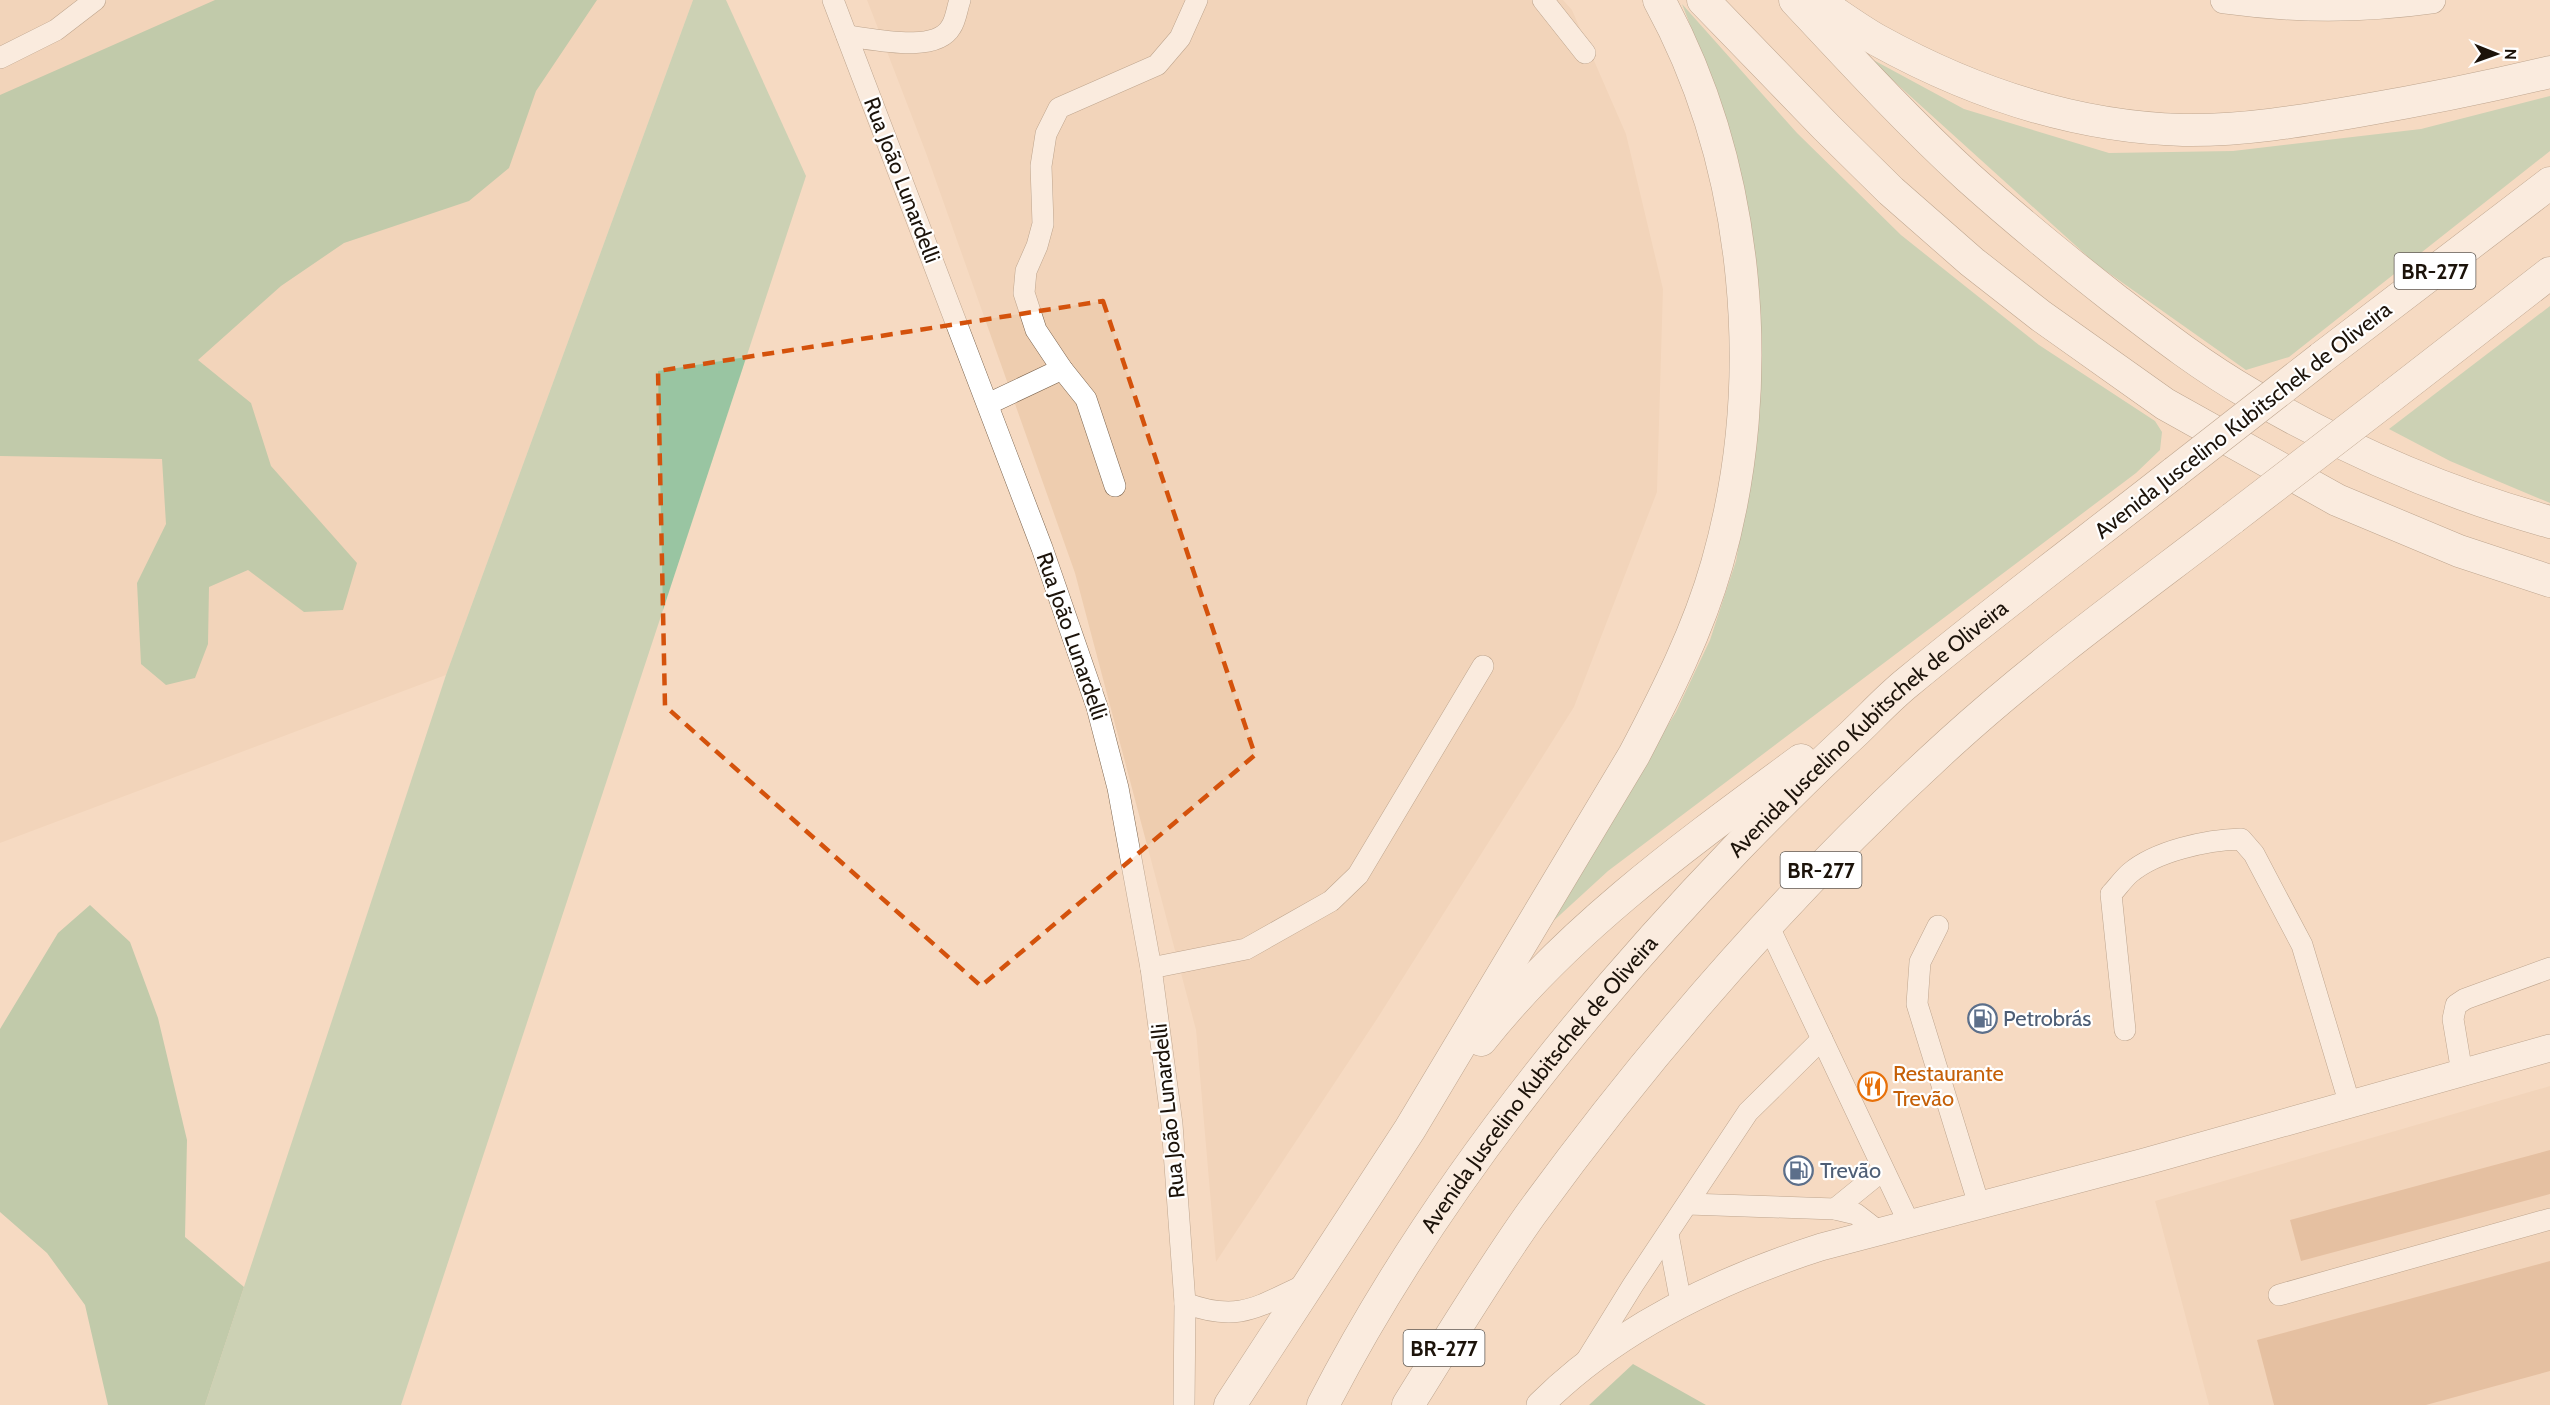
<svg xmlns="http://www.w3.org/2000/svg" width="2550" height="1405" viewBox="0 0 2550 1405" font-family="Cabin,sans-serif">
<rect width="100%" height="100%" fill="#f6dac2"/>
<g fill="#eecdaf">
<path d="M 0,0 L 693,0 L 446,675 L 0,843 Z"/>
<path d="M 867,0 L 1563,0 L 1572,10 L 1626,134 L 1663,289 L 1657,492 L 1574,707 L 1377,1019 L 1216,1262 L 1196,1030 L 1075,573 L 926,153 Z"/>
<path d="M 2550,1086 L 2550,1405 L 2209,1405 L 2155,1201 Z"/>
</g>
<g fill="#99c5a2">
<path d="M 693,0 L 726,0 L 806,176 L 401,1405 L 205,1405 L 446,675 Z"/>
<path d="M 1682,4 L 1797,133 L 1901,235 L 2039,345 L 2155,421 L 2162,432 L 2160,450 L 2136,473 L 1608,871 L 1537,936 L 1676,712 L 1710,640 L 1736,561 L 1751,475 L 1718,97 Z"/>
<path d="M 1866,56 L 1964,109 L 2109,153 L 2233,151 L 2421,129 L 2550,96 L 2550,151 L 2289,357 L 2246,370 L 2096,264 Z"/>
<path d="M 2550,306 L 2550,503 L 2450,461 L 2389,429 Z"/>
</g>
<g fill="#82b58d">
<path d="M 215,0 L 597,0 L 536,91 L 509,168 L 469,201 L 344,243 L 281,286 L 198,360 L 251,403 L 271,466 L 357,563 L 343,610 L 304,612 L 248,570 L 209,587 L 208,644 L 195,678 L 166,685 L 141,664 L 137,583 L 166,524 L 162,459 L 0,456 L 0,95 Z"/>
<path d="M 90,905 L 130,942 L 158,1018 L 187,1140 L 185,1237 L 244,1287 L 205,1405 L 108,1405 L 85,1305 L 47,1253 L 0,1212 L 0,1029 L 58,933 Z"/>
<path d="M 1633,1364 L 1706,1405 L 1589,1405 Z"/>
</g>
<g fill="#d19f79">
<path d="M 2550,1150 L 2550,1194 L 2301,1261 L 2290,1220 Z"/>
<path d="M 2550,1261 L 2550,1371 L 2426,1405 L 2274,1405 L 2257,1340 Z"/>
</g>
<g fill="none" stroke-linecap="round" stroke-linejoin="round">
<defs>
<g id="minor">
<path d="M 833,0 L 1042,548 L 1097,707 L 1118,788 L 1151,968 L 1172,1124 L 1185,1303 L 1184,1405"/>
<path d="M 1543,0 L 1585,53"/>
<path d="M 847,36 C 874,39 936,54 951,27 C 956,20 957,8 960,0"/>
<path d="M 0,58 L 56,30 L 95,0"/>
<path d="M 988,404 L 1062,369"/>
<path d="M 1115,486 L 1086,399 L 1062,369 L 1036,330 L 1024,293 L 1026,271 L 1037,246 L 1043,224 L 1041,166 L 1046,134 L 1059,108 L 1157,65 L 1180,38 L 1197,0"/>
<path d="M 1768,925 L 1909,1223"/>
<path d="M 1938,926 L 1920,962 L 1917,1004 L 1979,1205"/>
<path d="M 1151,968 L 1246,949 L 1331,901 L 1358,875 L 1483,666"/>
<path d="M 2125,1030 L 2111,894 C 2117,888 2123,879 2130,873 C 2156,851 2206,840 2241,839 L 2254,854 L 2302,945 L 2350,1105"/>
<path d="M 2462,1073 L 2453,1019 L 2456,1005 L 2465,999 L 2550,968"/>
<path d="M 1688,1204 L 1835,1209 L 1856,1214 L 1878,1231"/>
<path d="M 1835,1209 L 1883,1170"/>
<path d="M 1668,1234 L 1681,1303"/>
<path d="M 2279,1295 L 2550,1219"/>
<path d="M 1185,1303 C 1241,1324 1259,1305 1309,1283"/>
<path d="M 1586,1361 L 1633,1285 L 1748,1112 L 1822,1039"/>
</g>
<g id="major">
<path d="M 2224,0 C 2296,10 2361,10 2432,0"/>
<path d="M 1540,1405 C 1617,1328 1718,1280 1821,1247 L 2144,1162 L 2550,1048"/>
</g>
<g id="highway">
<path d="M 1703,0 L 1826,127 L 1891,191 L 1972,262 L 2041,316 L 2165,404 L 2337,500 L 2459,551 L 2550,581"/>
<path d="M 1795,0 C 1851,60 1907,121 1968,177 C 2016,220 2065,260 2116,300 C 2159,333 2203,367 2250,394 C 2344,449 2445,493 2550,522"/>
<path d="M 1816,0 C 1836,13 1856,28 1877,40 C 1971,92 2075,127 2183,130 C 2243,131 2301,121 2359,111 C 2423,100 2487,87 2550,72"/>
<path d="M 2321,358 L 2550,183"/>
<path d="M 2389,398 L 2550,273"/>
<path d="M 1481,1040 C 1570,928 1687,844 1801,760"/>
<path d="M 1230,1405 L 1410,1129 L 1634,755 C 1666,694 1698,631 1717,564 C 1769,382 1750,166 1659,0"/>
<path id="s1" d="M 1323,1405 C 1429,1199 1578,1013 1738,847 C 1775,809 1813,771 1852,735 C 1871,717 1888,698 1908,682 C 1995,610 2086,542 2175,472"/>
<path d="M 1408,1405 C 1448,1341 1487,1276 1531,1214 C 1654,1045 1795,884 1950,743 C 2039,662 2138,591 2233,518"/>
</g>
</defs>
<use href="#minor" stroke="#7b644e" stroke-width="22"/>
<use href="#major" stroke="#7b644e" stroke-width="28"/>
<use href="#highway" stroke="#7b644e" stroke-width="33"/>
<use href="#minor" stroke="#fff" stroke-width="21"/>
<use href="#major" stroke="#fff" stroke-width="27"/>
<use href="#highway" stroke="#fff" stroke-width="32"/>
<defs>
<g id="highway-bridge">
<path d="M 2175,472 L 2321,358"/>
<path d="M 2233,518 L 2389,398"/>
</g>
</defs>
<use href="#highway-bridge" stroke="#7b644e" stroke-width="33" stroke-linecap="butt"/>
<use href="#highway-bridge" stroke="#fff" stroke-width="32"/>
</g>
<path d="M0 0H2550V1405H0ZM 1103,301 L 1255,755 L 981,986 L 665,706 L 658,371 Z" fill="#f6dac2" fill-opacity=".55" fill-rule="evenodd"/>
<path fill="none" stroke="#d4520c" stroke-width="4.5" stroke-dasharray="12 8" stroke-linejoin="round" d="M 1103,301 L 1255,755 L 981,986 L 665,706 L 658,371 Z"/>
<defs>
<symbol id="fuel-ring" viewBox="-11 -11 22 22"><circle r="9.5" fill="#fff" stroke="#5c6f8a" stroke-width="1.5"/><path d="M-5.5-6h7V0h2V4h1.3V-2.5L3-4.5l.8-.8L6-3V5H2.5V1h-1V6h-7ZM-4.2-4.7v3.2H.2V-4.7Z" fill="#5c6f8a"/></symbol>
<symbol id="restaurant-ring" viewBox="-11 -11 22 22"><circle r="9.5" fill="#fff" stroke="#e8710a" stroke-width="1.5"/><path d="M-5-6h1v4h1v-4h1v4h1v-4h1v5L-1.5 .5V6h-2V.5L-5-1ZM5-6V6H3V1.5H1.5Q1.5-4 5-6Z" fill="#e8710a"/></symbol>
</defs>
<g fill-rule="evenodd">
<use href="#fuel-ring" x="1966" y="1002" width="33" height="33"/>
<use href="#restaurant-ring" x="1856" y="1070" width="33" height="33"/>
<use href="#fuel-ring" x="1782" y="1154" width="33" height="33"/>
</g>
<g text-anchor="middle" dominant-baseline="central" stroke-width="4.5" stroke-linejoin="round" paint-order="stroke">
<g fill="#fff" stroke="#605a54" stroke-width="1.5">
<rect x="2394.5" y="253" width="81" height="36" rx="4.5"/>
<rect x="1780.5" y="852" width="81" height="36" rx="4.5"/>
<rect x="1403.5" y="1330" width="81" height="36" rx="4.5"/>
</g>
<g font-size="21" font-weight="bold" fill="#1c130a">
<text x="2435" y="271">BR-277</text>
<text x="1821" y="870">BR-277</text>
<text x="1444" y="1348">BR-277</text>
</g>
<g font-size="22" fill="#1c130a" stroke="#fff">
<text transform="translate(902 180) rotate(69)">Rua João Lunardelli</text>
<text transform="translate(2243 420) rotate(-38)">Avenida Juscelino Kubitschek de Oliveira</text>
<text transform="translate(1072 636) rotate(71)">Rua João Lunardelli</text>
<text stroke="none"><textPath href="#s1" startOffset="874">Avenida Juscelino Kubitschek de Oliveira</textPath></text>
<text stroke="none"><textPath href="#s1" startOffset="388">Avenida Juscelino Kubitschek de Oliveira</textPath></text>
<text transform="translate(1168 1111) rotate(-96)">Rua João Lunardelli</text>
</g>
<g font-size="22" fill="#4e5e75" stroke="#fff" text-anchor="start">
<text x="2003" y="1018">Petrobrás</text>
<text x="1820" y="1170">Trevão</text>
</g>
<g font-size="22" fill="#c56008" stroke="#fff" text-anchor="start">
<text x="1893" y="1073">Restaurante<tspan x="1893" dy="25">Trevão</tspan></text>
</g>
</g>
<g transform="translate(2496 54) rotate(91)" stroke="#ffffff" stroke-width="4.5" paint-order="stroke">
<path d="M0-4.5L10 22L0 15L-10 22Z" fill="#1c130a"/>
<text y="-9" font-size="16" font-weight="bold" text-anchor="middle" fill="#1c130a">N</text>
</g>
</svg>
